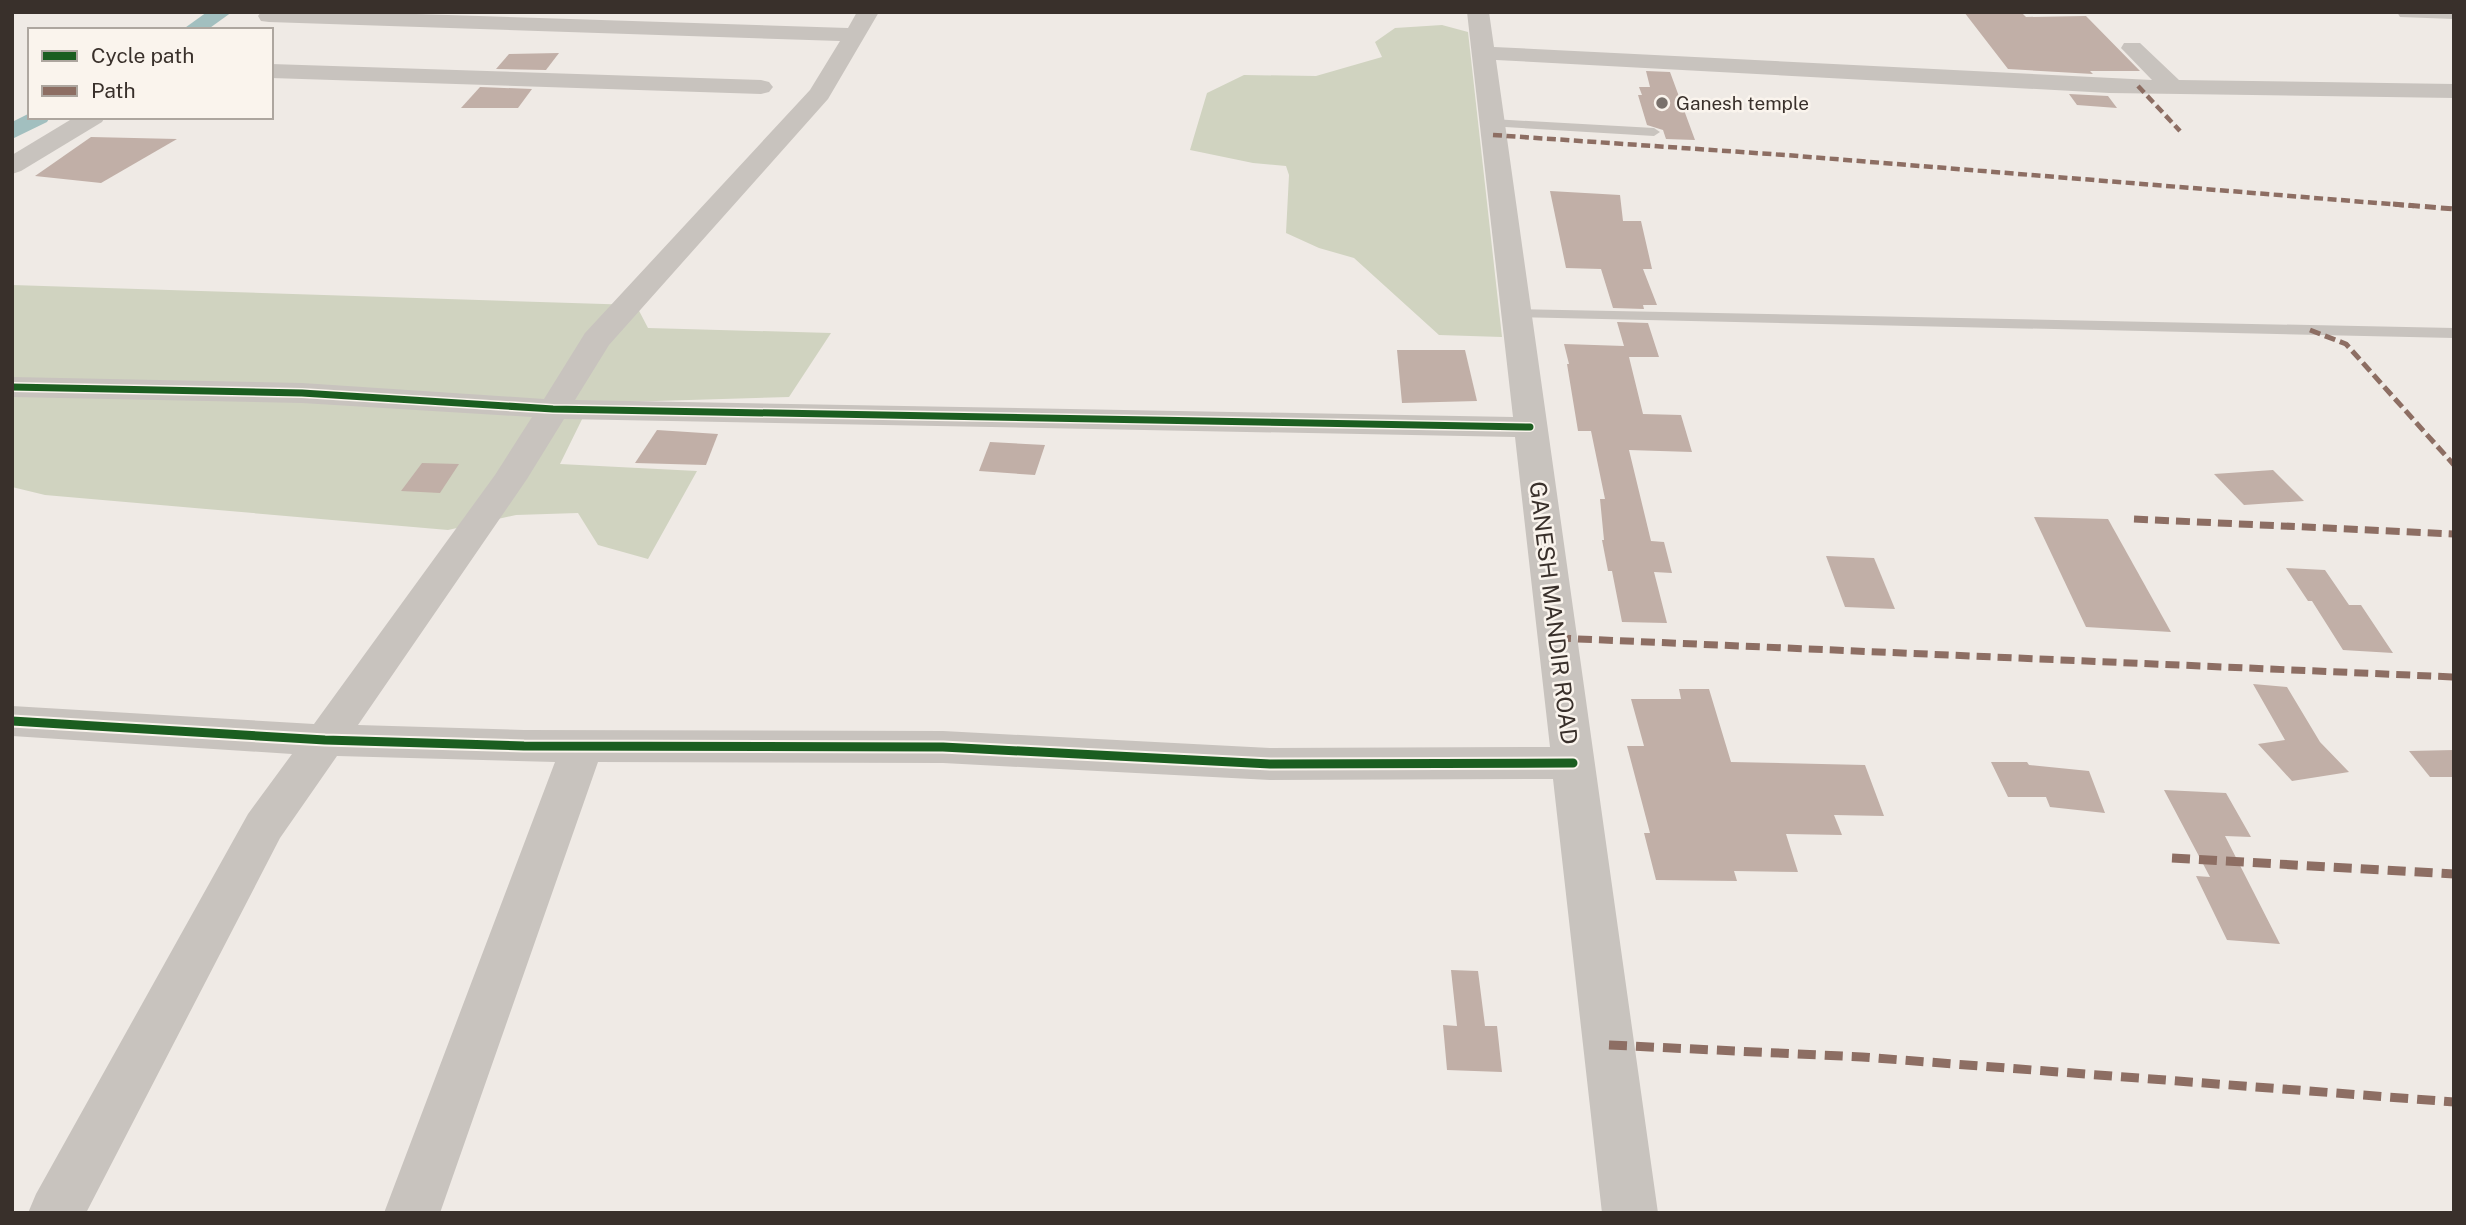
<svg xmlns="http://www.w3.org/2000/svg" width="2466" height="1225" viewBox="0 0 2466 1225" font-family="'Public Sans',sans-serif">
<rect width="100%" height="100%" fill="#efeae5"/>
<g fill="#d0d3c0">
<path d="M 1442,25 L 1468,32 L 1502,337 L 1439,335 L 1354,258 L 1319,248 L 1286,233 L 1289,175 L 1286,166 L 1253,163 L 1190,150 L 1207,93 L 1244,75 L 1316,76 L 1382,57 L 1375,42 L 1395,28 Z"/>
<path d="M 12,285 L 636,305 L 648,328 L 831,333 L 789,397 L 590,403 L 560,464 L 697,471 L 648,559 L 598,545 L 578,513 L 516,515 L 448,530 L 45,495 L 12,487 Z"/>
</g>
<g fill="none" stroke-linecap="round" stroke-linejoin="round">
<g fill="#a2bfbf" fill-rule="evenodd">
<path d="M 207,12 L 232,12 L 207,30 L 182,30 Z"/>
<path d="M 30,113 L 30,117 L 50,117 L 47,122 L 12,139 L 12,122 Z"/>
</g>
</g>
<g fill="#c1afa7">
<path d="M 1964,12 L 2021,12 L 2026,17 L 2086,16 L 2140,71 L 2090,71 L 2093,74 L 2008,69 Z"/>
<path d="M 559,53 L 546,70 L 496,69 L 509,54 Z"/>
<path d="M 1646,71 L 1670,72 L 1695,140 L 1666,139 L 1663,130 L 1647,125 L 1638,95 L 1642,95 L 1639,87 L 1650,87 Z"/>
<path d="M 480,87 L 532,89 L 518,108 L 461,108 Z"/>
<path d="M 2069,94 L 2108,96 L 2117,108 L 2077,105 Z"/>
<path d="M 91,137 L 177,139 L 101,183 L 35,176 Z"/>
<path d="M 1550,191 L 1620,195 L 1623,221 L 1641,221 L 1652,269 L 1643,269 L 1657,305 L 1643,305 L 1644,309 L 1613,308 L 1601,269 L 1566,268 Z"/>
<path d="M 1617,322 L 1648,323 L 1659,357 L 1629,357 L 1643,414 L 1681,415 L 1692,452 L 1629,450 L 1651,541 L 1664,542 L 1672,573 L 1654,572 L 1667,623 L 1622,622 L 1612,571 L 1608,571 L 1602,540 L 1604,540 L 1600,499 L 1605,499 L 1591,431 L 1578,431 L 1567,364 L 1569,364 L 1564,344 L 1624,346 Z"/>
<path d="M 1397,350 L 1465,350 L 1477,401 L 1402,403 Z"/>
<path d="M 657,430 L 718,434 L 706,465 L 635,463 Z"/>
<path d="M 990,442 L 1045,445 L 1035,475 L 979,471 Z"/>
<path d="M 422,463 L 459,464 L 440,493 L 401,491 Z"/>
<path d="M 2273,470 L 2304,501 L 2244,505 L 2214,474 Z"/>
<path d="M 2034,517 L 2108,519 L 2171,632 L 2086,627 Z"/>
<path d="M 1826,556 L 1874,558 L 1895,609 L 1845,607 Z"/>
<path d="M 2286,568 L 2325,570 L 2349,605 L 2361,605 L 2393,653 L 2343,650 L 2312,601 L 2308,601 Z"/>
<path d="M 2253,684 L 2287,687 L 2320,742 L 2349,772 L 2292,781 L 2258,744 L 2285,740 Z"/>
<path d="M 1679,689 L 1709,689 L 1731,762 L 1865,765 L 1884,816 L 1834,815 L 1842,835 L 1786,834 L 1798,872 L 1734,871 L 1737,881 L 1656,880 L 1644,833 L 1650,833 L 1627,746 L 1644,746 L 1631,699 L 1681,699 Z"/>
<path d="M 2454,750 L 2454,777 L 2430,777 L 2409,751 Z"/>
<path d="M 1991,762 L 2027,762 L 2029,765 L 2089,771 L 2105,813 L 2050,807 L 2046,797 L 2008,797 Z"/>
<path d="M 2164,790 L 2226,793 L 2251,837 L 2225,836 L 2280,944 L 2227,940 L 2196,876 L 2210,877 Z"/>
<path d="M 1451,970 L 1478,971 L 1485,1026 L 1497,1026 L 1502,1072 L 1447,1070 L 1443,1025 L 1457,1026 Z"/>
</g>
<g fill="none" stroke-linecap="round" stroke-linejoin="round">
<g fill="#c8c3be" fill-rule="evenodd">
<path d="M 1492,119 L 1654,128 L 1660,132 L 1654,136 L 1488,126 L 1486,123 Z"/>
<path d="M 1516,309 L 2454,328 L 2454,338 L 1511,317 L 1508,314 L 1511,311 Z"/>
</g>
<g fill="#c8c3be" fill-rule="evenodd">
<path d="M 261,12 L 354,12 L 848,28 L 857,12 L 879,12 L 828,99 L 609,345 L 575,400 L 1513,417 L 1467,12 L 1489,12 L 1494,47 L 2152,80 L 2121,48 L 2124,43 L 2140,43 L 2179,80 L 2454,84 L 2454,98 L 2109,93 L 1496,60 L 1658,1213 L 1602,1213 L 1553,779 L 1270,780 L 943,763 L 598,762 L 440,1213 L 384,1213 L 555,762 L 337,756 L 280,838 L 86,1213 L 28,1213 L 36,1194 L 248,814 L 292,754 L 12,736 L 12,706 L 314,724 L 495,475 L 532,417 L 302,403 L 12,397 L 12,377 L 302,383 L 544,399 L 585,333 L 810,90 L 840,41 L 269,22 L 261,21 L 258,16 ZM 564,419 L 1515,437 L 1550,747 L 1270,748 L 943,731 L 524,730 L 358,725 L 527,479 Z"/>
<path d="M 2397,12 L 2454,12 L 2454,19 L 2400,17 Z"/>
<path d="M 271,64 L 761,80 L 769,82 L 773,87 L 769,92 L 761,94 L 271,78 Z"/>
<path d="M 75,117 L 105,117 L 102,122 L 21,171 L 12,174 L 12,155 Z"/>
</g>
<g stroke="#8d6e63" stroke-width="4.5" stroke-dasharray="9 4.5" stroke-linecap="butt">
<path d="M 2138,86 L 2180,131"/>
<path d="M 1493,135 L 1785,155 L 2414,206"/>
</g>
<g stroke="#8d6e63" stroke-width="5" stroke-dasharray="11 5" stroke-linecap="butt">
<path d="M 2393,204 L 2454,209"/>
<path d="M 2310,330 L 2346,344 L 2454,465"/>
</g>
<g stroke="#8d6e63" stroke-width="7" stroke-dasharray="14 7" stroke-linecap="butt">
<path d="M 2134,519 L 2454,534"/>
<path d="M 1557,638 L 2454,677"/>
</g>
<g stroke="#8d6e63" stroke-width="9" stroke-dasharray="18 9" stroke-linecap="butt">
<path d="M 2172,858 L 2454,874"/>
<path d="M 1609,1045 L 1862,1057 L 2454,1102"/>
</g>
<defs>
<path id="cycleway-far1" d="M 12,387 L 302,393 L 553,409 L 1530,427"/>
<path id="cycleway" d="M 12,721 L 325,740 L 524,746 L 943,747 L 1270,764 L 1573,763"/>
</defs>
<use href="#cycleway-far1" stroke="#faf4ed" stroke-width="10"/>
<use href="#cycleway" stroke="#faf4ed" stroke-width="13"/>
<use href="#cycleway-far1" stroke="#1b5e20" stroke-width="7"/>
<use href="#cycleway" stroke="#1b5e20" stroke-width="9"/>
</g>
<circle fill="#79716c" stroke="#faf4ed" stroke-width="2.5" cx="1662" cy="103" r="7"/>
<g text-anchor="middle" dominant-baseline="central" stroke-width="5" stroke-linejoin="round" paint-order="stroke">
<g font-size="19" fill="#39302b" stroke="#faf4ed" text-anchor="start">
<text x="1676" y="103">Ganesh temple</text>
</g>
<g font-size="23" fill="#39302b" stroke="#faf4ed">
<text transform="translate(1554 613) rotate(83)">GANESH MANDIR ROAD</text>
</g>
</g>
<rect width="2466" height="1225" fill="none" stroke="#39302b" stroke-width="28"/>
<rect x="28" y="28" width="245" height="91" fill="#faf4ed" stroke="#ada69f" stroke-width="2"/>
<rect x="42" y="51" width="35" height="10" fill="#1b5e20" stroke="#ada69f" stroke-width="2"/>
<text x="91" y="63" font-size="21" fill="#39302b">Cycle path</text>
<rect x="42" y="86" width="35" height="10" fill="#8d6e63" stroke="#ada69f" stroke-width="2"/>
<text x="91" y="98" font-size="21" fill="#39302b">Path</text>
</svg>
